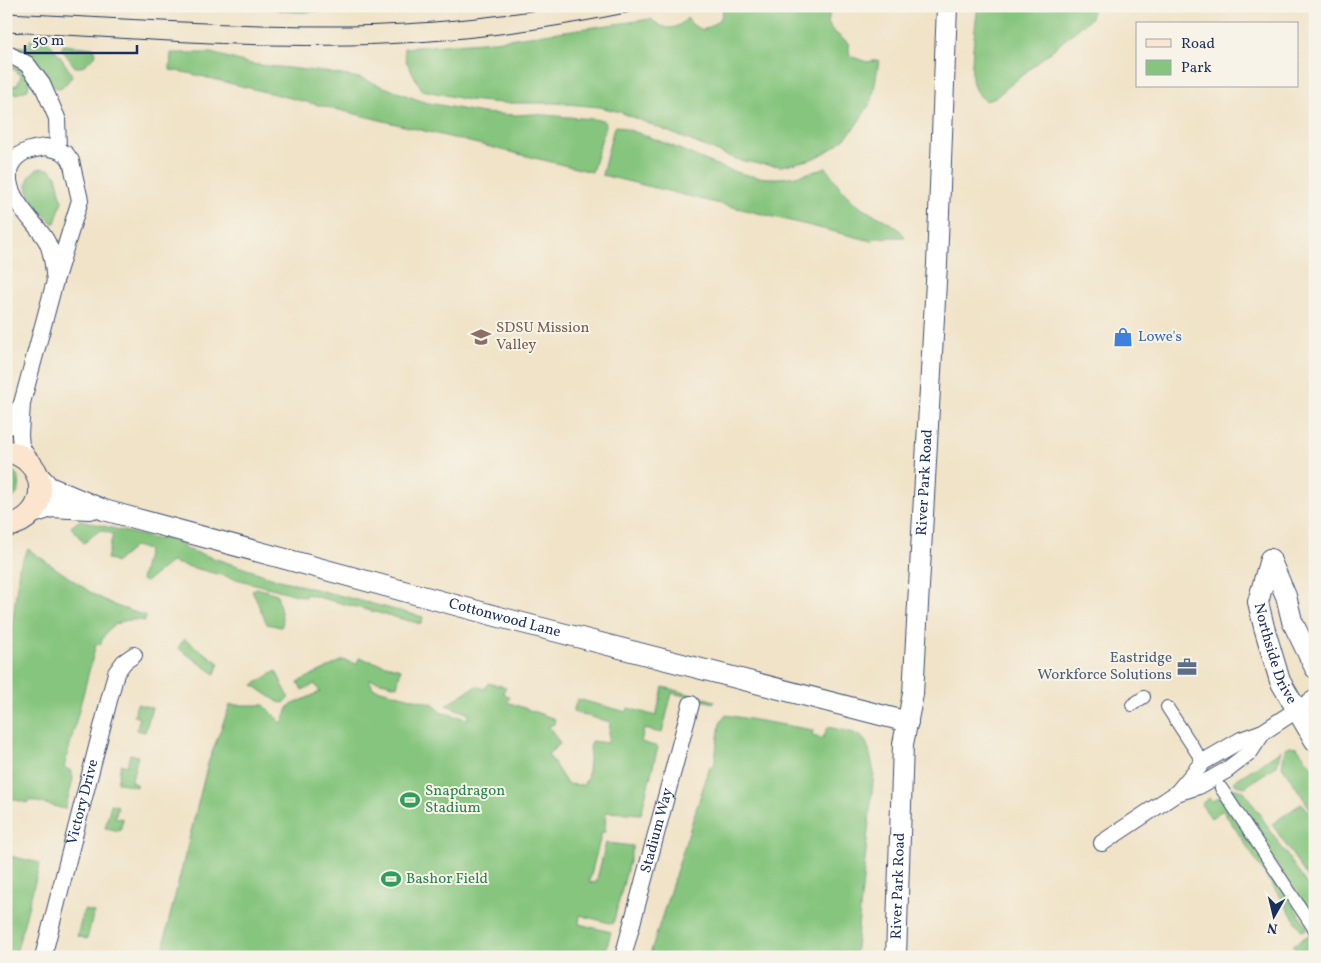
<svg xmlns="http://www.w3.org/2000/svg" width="1321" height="963" viewBox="0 0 1321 963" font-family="Vollkorn,serif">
<rect width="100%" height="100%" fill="#f7f3e8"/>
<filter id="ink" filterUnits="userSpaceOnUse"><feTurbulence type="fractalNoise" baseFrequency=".02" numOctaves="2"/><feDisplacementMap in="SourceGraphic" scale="10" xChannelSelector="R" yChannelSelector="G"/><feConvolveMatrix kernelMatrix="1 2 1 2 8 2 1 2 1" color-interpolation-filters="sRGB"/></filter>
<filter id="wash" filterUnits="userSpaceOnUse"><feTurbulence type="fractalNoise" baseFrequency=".0096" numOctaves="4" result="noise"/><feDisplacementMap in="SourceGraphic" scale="20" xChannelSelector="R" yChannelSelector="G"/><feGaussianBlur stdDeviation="1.12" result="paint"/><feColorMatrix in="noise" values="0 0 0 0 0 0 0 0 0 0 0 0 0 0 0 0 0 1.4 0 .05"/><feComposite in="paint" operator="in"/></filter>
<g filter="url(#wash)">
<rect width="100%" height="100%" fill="#f0e3c7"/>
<g fill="#85c57d" stroke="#507a6e">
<path d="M 266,6 L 338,6 C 316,14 287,14 266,6 Z"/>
<path d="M 724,6 L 831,6 L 828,23 L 832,30 L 848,43 L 850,56 L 867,62 L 879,60 L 872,101 L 852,131 L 837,145 L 823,154 L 809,160 L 782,166 L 760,164 L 738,160 L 620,112 L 600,107 L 556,103 L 502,103 L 468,100 L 422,90 L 406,61 L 404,48 L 494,41 L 651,19 C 664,30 675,32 687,18 L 693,25 L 702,30 L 708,28 L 721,18 Z"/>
<path d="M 978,6 L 1093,6 L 1091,18 L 996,97 L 987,101 C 980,97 975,92 973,84 C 969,74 976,19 978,6 Z"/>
<path d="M 30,40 C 34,40 42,39 46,40 C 50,42 71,71 72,76 C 54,103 50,78 37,65 C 28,55 19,51 7,46 L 29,47 Z"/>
<path d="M 64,45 L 94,48 L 96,53 L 95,56 L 82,67 L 75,67 L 61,48 Z"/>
<path d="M 171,53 L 211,53 L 251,64 L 325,72 L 360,78 L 424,102 L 482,113 L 515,115 L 534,114 L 603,120 L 606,124 L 592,172 L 188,73 L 170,70 Z"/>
<path d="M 6,61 C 18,68 35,74 27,90 L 16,94 L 6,90 L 6,85 L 14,86 L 18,84 L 21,76 L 15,70 L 6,67 Z"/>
<path d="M 617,126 C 638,133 659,140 679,149 C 732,172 767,191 826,167 C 836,182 845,196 860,207 C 874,217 896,221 905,237 L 875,238 L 872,241 L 602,175 L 614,127 Z"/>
<path d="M 43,168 L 51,170 L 56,175 L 62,201 L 55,223 L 52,223 C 42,211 19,192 30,176 C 34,170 37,169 43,168 Z"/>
<path d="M 6,467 C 24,473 24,496 6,502 Z"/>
<path d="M 80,520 L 159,540 L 160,537 L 184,543 L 183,548 L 280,580 L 423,617 L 421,624 L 306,594 L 305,597 L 171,562 L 146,582 L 141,580 L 148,550 L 135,546 L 115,563 L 113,560 L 107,559 L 113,534 L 100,530 L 84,543 L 71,527 Z"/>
<path d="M 28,549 L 93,594 L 116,606 L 146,616 L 145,621 C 124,617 107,624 100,645 L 96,644 L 64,768 L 70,770 L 73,778 L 72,784 L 65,809 L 29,800 L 27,803 L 6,797 L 6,652 L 12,629 L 19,567 Z"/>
<path d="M 257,588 L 277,594 L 283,622 L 281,627 L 267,624 L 252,590 Z"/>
<path d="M 184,639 L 219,663 L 215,674 L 178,648 Z"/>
<path d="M 359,658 L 401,669 L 397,686 L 369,679 L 373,688 L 434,704 L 440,712 L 467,719 L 469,714 L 446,705 L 476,686 L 485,689 L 488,683 L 506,687 L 503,693 L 510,697 L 507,702 L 555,719 L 554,724 L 549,726 L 560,744 L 548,754 L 567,784 L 584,785 L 585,781 L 587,781 L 591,741 L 608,743 L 610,722 L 573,712 L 577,699 L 627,712 L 628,708 L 656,716 L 663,687 L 715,701 L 714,703 L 672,693 L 662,733 L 644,729 L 641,742 L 658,747 L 641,814 L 606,812 L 605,832 L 602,832 L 589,882 L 596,883 L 606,843 L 633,846 L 613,924 L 580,915 L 579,924 L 611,932 L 604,957 L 163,957 L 166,932 L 208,763 L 230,705 L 264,705 L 282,723 L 289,706 L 320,692 L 315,684 L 302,690 L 298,682 L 343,660 L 357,664 Z"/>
<path d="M 276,671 L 288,696 L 288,699 L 284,703 L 278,702 L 253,685 Z"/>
<path d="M 137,704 L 152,708 L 145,732 L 137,730 L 139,718 L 134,716 Z"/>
<path d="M 726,715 L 813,730 L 812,736 L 823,738 L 828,727 C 867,735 866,733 874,773 L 855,957 L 649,957 L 710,766 L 714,767 L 720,723 Z"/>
<path d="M 1289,746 L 1297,747 L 1315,771 L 1315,816 L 1282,766 L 1285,748 Z"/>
<path d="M 1281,750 L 1277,765 L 1245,787 L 1236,785 L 1234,781 Z"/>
<path d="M 130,754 L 138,756 L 131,782 L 136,784 L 136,787 L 117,782 L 121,764 L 127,766 Z"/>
<path d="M 1231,788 L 1244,791 L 1315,897 L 1315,922 L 1227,791 Z"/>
<path d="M 1221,796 L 1308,928 L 1302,931 L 1223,810 L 1211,818 L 1201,804 L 1209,798 L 1212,801 Z"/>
<path d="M 1302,803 L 1315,822 L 1315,889 L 1272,824 Z"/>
<path d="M 111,804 L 118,806 L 115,817 L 123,819 L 120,831 L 105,828 Z"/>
<path d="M 6,855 L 40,863 L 15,957 L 6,957 Z"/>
<path d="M 84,910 L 94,912 L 87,939 L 77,936 Z"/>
<path d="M 1312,933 L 1315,937 L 1315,957 L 1302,957 L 1293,945 Z"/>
</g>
</g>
<g filter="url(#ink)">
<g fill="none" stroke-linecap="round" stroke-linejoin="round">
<defs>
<g id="pedestrian">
<path d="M 1132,705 L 1144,697"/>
<path d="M 1167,707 L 1199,756"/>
<path d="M 1221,788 L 1315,930"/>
</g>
<g id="minor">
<path d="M 6,53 L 27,64 L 42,84 L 57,118 L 58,150"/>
<path d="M 46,147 L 58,150 L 66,154 L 71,161 L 80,200 L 55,281 C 53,267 53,252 46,240 C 33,218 0,194 11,165 C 18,151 32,149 46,147 Z"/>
<path d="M 6,428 L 21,405"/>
<path d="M 31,463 L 21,446 L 20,435 L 22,403 L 55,281"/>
<path d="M 1177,793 L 1203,762 L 1241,740 L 1263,732 L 1315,698"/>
<path d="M 1102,843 L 1177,793 L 1199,786 L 1227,770 L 1249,753 L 1263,732"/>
<path id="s1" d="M 43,957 L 116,673 L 124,662 L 134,655"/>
<path id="s2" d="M 623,957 L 691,704"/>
</g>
<g id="tertiary">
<path id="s3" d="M 38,475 L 49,487 L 104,510 L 507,619 L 908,722"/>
<path d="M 30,514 L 51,507 L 90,509"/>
<path id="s4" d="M 1270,559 L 1258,602 L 1264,627 L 1280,681 L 1315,741"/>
<path d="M 1270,559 L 1286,596 L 1292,621 L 1315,668"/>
<path id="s5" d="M 896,957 L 903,744 L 913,694 L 937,264 L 947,6"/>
</g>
<path id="secondary" d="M 6,451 C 51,459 52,519 6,526"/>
</defs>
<use href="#pedestrian" stroke="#3b4a6e" stroke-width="14"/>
<use href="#minor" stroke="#3b4a6e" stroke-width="18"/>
<use href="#tertiary" stroke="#3b4a6e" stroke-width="22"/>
<use href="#secondary" stroke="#3b4a6e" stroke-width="24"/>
<use href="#pedestrian" stroke="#fff" stroke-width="12"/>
<use href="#minor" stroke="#fff" stroke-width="16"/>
<use href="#tertiary" stroke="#fff" stroke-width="20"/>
<use href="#secondary" stroke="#fbe5cf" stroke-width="22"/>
<g stroke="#1b2f5e" stroke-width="1">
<path d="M 6,13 C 120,18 234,27 348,26 C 420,25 492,18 563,6"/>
<path d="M 6,32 C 121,37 236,48 350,45 C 454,43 556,29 658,6"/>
</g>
</g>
</g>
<defs>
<symbol id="university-bare" viewBox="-9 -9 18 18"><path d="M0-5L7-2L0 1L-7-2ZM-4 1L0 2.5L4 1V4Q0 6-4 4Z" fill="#8d6e63" stroke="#f7f3e8" stroke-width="2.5" paint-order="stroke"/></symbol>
<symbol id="shop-bare" viewBox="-9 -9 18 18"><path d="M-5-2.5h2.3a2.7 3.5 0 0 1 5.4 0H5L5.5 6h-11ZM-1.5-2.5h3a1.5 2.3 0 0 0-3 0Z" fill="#3f7fe0" stroke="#f7f3e8" stroke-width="2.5" paint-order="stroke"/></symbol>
<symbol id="office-bare" viewBox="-9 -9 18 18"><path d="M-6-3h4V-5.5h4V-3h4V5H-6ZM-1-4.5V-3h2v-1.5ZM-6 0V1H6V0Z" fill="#5c6f8a" stroke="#f7f3e8" stroke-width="2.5" paint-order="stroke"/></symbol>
<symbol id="stadium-bare" viewBox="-9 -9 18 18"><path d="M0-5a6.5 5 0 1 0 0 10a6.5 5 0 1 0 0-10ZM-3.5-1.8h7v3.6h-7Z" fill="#2e9e5b" stroke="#f7f3e8" stroke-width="2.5" paint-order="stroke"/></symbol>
</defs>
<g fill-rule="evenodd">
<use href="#university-bare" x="467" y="323" width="28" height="28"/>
<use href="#shop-bare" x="1109" y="323" width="28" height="28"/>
<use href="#office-bare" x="1173" y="653" width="28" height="28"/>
<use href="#stadium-bare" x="396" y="786" width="28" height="28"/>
<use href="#stadium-bare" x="377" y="865" width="28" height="28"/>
</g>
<g text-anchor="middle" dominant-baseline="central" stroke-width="4" stroke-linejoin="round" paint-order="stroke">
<g font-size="15" fill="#785e54" stroke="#f7f3e8" text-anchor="start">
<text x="496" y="328">SDSU Mission<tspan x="496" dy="17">Valley</tspan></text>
</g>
<g font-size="15" fill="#366cbe" stroke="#f7f3e8" text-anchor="start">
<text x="1138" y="337">Lowe's</text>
</g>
<g font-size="15" fill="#1b2f5e" stroke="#f7f3e8">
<text stroke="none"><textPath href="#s5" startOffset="476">River Park Road</textPath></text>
<text stroke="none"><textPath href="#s3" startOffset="491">Cottonwood Lane</textPath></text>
<text stroke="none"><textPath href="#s4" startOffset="99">Northside Drive</textPath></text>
<text stroke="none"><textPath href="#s1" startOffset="160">Victory Drive</textPath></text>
<text stroke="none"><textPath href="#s2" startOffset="131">Stadium Way</textPath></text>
<text stroke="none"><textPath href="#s5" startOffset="71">River Park Road</textPath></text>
</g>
<g font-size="15" fill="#4e5e75" stroke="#f7f3e8" text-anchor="end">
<text x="1172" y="658">Eastridge<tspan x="1172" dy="17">Workforce Solutions</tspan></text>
</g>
<g font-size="15" fill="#27864d" stroke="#f7f3e8" text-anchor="start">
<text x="425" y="791">Snapdragon<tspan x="425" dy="17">Stadium</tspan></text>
<text x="406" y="879">Bashor Field</text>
</g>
</g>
<rect width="1321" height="963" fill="none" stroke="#f7f3e8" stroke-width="25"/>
<rect x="1136" y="22" width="162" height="65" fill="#f7f3e8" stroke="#9fa5b1"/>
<rect x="1146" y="39" width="25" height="8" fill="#fbe5cf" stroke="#9fa5b1"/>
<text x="1181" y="48" font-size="15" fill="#1b2f5e">Road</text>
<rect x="1146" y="60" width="25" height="15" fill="#85c57d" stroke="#9fa5b1"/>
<text x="1181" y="72" font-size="15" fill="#1b2f5e">Park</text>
<g transform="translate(1274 916) rotate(188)" stroke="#f7f3e8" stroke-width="4" paint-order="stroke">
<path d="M0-4L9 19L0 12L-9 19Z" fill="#1b2f5e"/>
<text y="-8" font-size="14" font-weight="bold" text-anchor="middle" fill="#1b2f5e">N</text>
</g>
<path d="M25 45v8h112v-8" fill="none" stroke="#1b2f5e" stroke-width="2.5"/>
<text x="32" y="45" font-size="15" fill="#1b2f5e" stroke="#f7f3e8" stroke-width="4" paint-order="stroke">50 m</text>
</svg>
